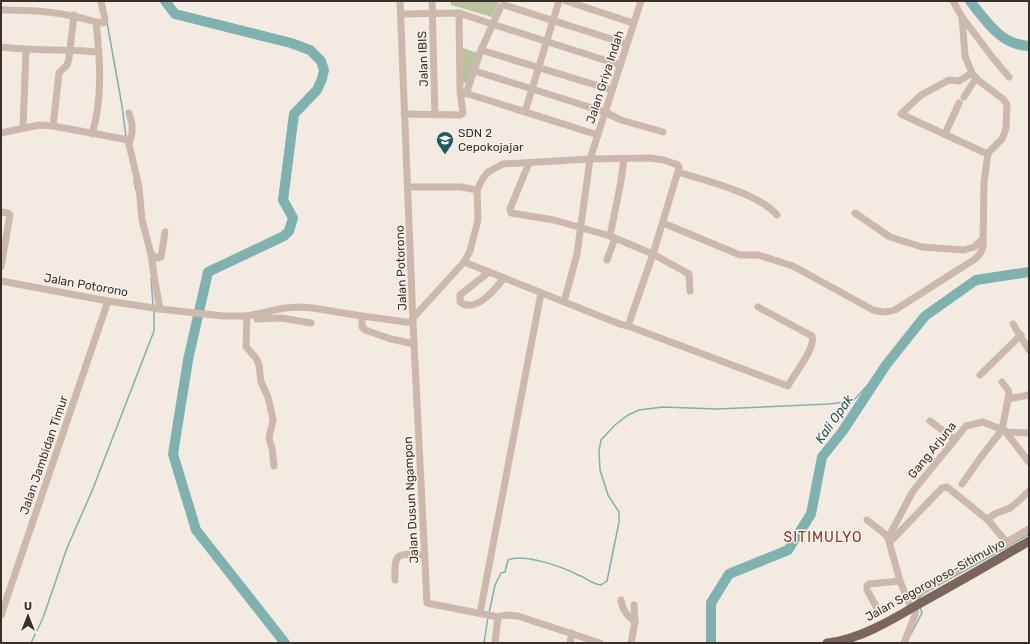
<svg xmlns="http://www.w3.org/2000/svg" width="1030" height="644" viewBox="0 0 1030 644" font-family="Rubik,sans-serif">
<rect width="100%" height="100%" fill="#f3eae1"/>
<g fill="#b9c3a0">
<path d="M 451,1 L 499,1 L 492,17 L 451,5 Z"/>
<path d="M 463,48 L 478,53 L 468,84 L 461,82 Z"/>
</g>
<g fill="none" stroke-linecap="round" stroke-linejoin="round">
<g stroke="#7fb1b0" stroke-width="1.5">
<path d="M 107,22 L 122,106 L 126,137"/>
<path d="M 134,180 L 136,190"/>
<path d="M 151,278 L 153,305"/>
<path d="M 1012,544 L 1029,534"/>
<path d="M 918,601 L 918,598 L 926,592 L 1007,547"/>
<path d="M 489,613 L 495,585 L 501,573 L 505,572 L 508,560 C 524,553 563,567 578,575 C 587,578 592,584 601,585 L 607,581 L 619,522 L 619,512 L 608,495 L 600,470 L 599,451 L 601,440 L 615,425 L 628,415 L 639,410 L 663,407 L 717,409 L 829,404 L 853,401 L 886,365"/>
<path d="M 910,636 L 922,613 L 920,607"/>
<path d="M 31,643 L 43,618 L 67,548 L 92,491 L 154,331 L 154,310"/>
<path d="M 484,643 L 488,617"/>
</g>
<g stroke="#7fb1b0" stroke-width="10">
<path d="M 165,1 L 175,14 L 291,43 L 310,50 L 321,61 L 324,70 L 322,79 L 317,90 L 294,114 L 283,200 L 293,218 L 289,231 L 284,236 L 208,272 L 188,360 L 173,454 L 196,530 L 285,643"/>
<path d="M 970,1 C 986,21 1001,45 1029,46"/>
<path d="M 711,643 L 711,603 L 729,574 L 788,550 L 811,514 L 822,457 L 842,432 L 886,365 L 925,316 L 976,280 L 1029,272"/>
</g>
<g stroke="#ccb9ac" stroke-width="7">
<path d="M 400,1 L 413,323 L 427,603 L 498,617 L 495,643"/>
<path d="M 432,1 L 435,115"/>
<path d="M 566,1 L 633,23"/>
<path d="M 953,1 L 962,17 L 965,56 L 972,73 L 959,81 L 949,80 L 921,95 L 901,114 L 983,152 L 988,153 L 1002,139 L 1004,134 L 1006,128 L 1007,105 L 1003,99 L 978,80 L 972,73"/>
<path d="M 1,10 C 36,10 63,12 96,22 C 100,59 103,98 92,134"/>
<path d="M 401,14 L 459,13 L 492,24 L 620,65"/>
<path d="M 962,17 L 993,58 L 1009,77"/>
<path d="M 96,22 L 103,23 L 105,20 L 101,1"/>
<path d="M 1,47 C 34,51 66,49 99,52"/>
<path d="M 481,50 L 612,90"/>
<path d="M 475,71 L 605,112 L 621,120 L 663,132"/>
<path d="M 462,92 L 598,135"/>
<path d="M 466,94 L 481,50 L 501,6 L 504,5 L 627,44"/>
<path d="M 964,97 L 976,78"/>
<path d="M 525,112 L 559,1"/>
<path d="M 129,113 L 132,124 L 132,133 L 129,144 L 139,187 L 142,220 L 151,254 L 155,282 L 160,309"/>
<path d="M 404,114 L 460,115 L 463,113 L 460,91 L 459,13"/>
<path d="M 53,126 L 59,73 L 67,65 L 69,58 L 74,15"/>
<path d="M 23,128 L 26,50"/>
<path d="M 1,133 L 39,125 L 53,126 L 129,140"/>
<path d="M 945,134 L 959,103"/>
<path d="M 529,163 L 510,209 L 511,213 L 554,220 L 610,236 L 653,254 L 689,274 L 690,291"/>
<path d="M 678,172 C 706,181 758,193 777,215"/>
<path d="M 408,187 L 461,187 L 477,190"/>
<path d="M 1,212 L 8,213 L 10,215 L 1,267"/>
<path d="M 855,213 L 890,237 L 922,247 L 964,250 L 974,247 L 982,240"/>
<path d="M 663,223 L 740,255 L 758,255 L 793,266 L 873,310 C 881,312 886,313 895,310 L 975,259 L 980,254 L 983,247 L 984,182 L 988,153"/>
<path d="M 610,236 L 621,181 L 624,159"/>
<path d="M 151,254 L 157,258 L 161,257 L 165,232"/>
<path d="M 607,260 L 615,238"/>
<path d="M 489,272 L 460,295 L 460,302 C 476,314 495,289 504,278"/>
<path d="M 1,281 L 108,301 L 160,309 L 223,316 L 247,316 L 285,308 L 298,307 L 313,308 L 355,315 L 413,323"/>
<path d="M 564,302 L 577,254 L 590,159 L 641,1"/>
<path d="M 247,316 L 246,347 L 256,358 L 259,365 L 261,382 L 268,397 L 272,415 L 273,420 L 269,438 L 272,448 L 274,466"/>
<path d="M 362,316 L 362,327 L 365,330 L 391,339 L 414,344"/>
<path d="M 413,318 L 464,262 L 470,251 L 478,220 L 477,190 L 483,178 L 488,172 L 503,164 L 590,159 L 650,158 L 664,160 L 678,165 L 679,168 L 653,254 L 628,326 L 620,324 L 602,317 L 464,262"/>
<path d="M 257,319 L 281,318 L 311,323"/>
<path d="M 1013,324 L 1029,350"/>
<path d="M 628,326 L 788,386 C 794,374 816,348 812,336 L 758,307"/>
<path d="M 980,375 L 1021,335"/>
<path d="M 1008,399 L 1029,395"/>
<path d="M 930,421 L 954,439"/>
<path d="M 1005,431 L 1029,462"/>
<path d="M 962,484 L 981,457 L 1002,430 L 1009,394 L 1008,390 L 1002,382"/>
<path d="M 867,520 L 885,534 L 888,538 L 900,581 L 909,603"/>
<path d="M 988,520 C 993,512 1002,512 1010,508 C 1017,503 1023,497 1029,491"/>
<path d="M 888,538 L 913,491 L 966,426 L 983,422 L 1008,432 L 1029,433"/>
<path d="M 890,542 L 942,488 L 947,487 L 988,520 L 1013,550"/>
<path d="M 395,580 C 394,550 398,554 425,555"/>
<path d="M 907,599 L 1029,529"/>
<path d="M 621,600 C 622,610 628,616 635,622"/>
<path d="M 877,608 L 867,590 L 867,586 L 869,584 L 900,581"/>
<path d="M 480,613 L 541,293"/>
<path d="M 1,615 L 108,301"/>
<path d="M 498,617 L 505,615 L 518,616 L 600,643"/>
<path d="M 570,643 L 572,633"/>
<path d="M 631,643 L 635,622 L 634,605"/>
<path d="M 904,643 L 915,615 L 916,606"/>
</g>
<path stroke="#7c655c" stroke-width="9" d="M 827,643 C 856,641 892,620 917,605 C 955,584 992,563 1029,541"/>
</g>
<defs>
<symbol id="school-pin" viewBox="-11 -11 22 30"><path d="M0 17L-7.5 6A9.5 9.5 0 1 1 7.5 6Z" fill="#205b5c" stroke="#fbf4ed"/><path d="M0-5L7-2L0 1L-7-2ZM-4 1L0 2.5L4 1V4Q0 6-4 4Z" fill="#fff"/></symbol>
</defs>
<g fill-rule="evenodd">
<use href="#school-pin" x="435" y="130" width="20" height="27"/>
</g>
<g text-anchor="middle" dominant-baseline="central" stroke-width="3" stroke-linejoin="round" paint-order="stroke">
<g font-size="12" fill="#3a2f2b" stroke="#fbf4ed">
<text transform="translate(423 59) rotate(-92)">Jalan IBIS</text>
<text transform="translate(605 77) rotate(-72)">Jalan Griya Indah</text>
<text transform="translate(401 268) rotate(-92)">Jalan Potorono</text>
<text transform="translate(86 285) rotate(10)">Jalan Potorono</text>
<text transform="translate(932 450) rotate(-51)">Gang Arjuna</text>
<text transform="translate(44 455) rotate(-71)">Jalan Jambidan Timur</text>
<text transform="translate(411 500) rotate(-93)">Jalan Dusun Ngampon</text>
<text transform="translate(935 580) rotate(-29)">Jalan Segoroyoso-Sitimulyo</text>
</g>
<g font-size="12" fill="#3a2f2b" stroke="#fbf4ed" text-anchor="start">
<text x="458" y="133">SDN 2<tspan x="458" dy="14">Cepokojajar</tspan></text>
</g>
<g font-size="13" font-style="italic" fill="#205b5c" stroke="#fbf4ed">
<text transform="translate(834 419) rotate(-55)">Kali Opak</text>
</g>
<g font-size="14" letter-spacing="1" fill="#893724" stroke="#fbf4ed">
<text x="823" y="537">SITIMULYO</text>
</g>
</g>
<rect width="1030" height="644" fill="none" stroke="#3a2f2b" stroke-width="4"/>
<g transform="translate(28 616)" stroke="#fbf4ed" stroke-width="3" paint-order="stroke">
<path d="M0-3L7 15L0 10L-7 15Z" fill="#3a2f2b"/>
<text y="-6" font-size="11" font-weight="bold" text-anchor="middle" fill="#3a2f2b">U</text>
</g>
</svg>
